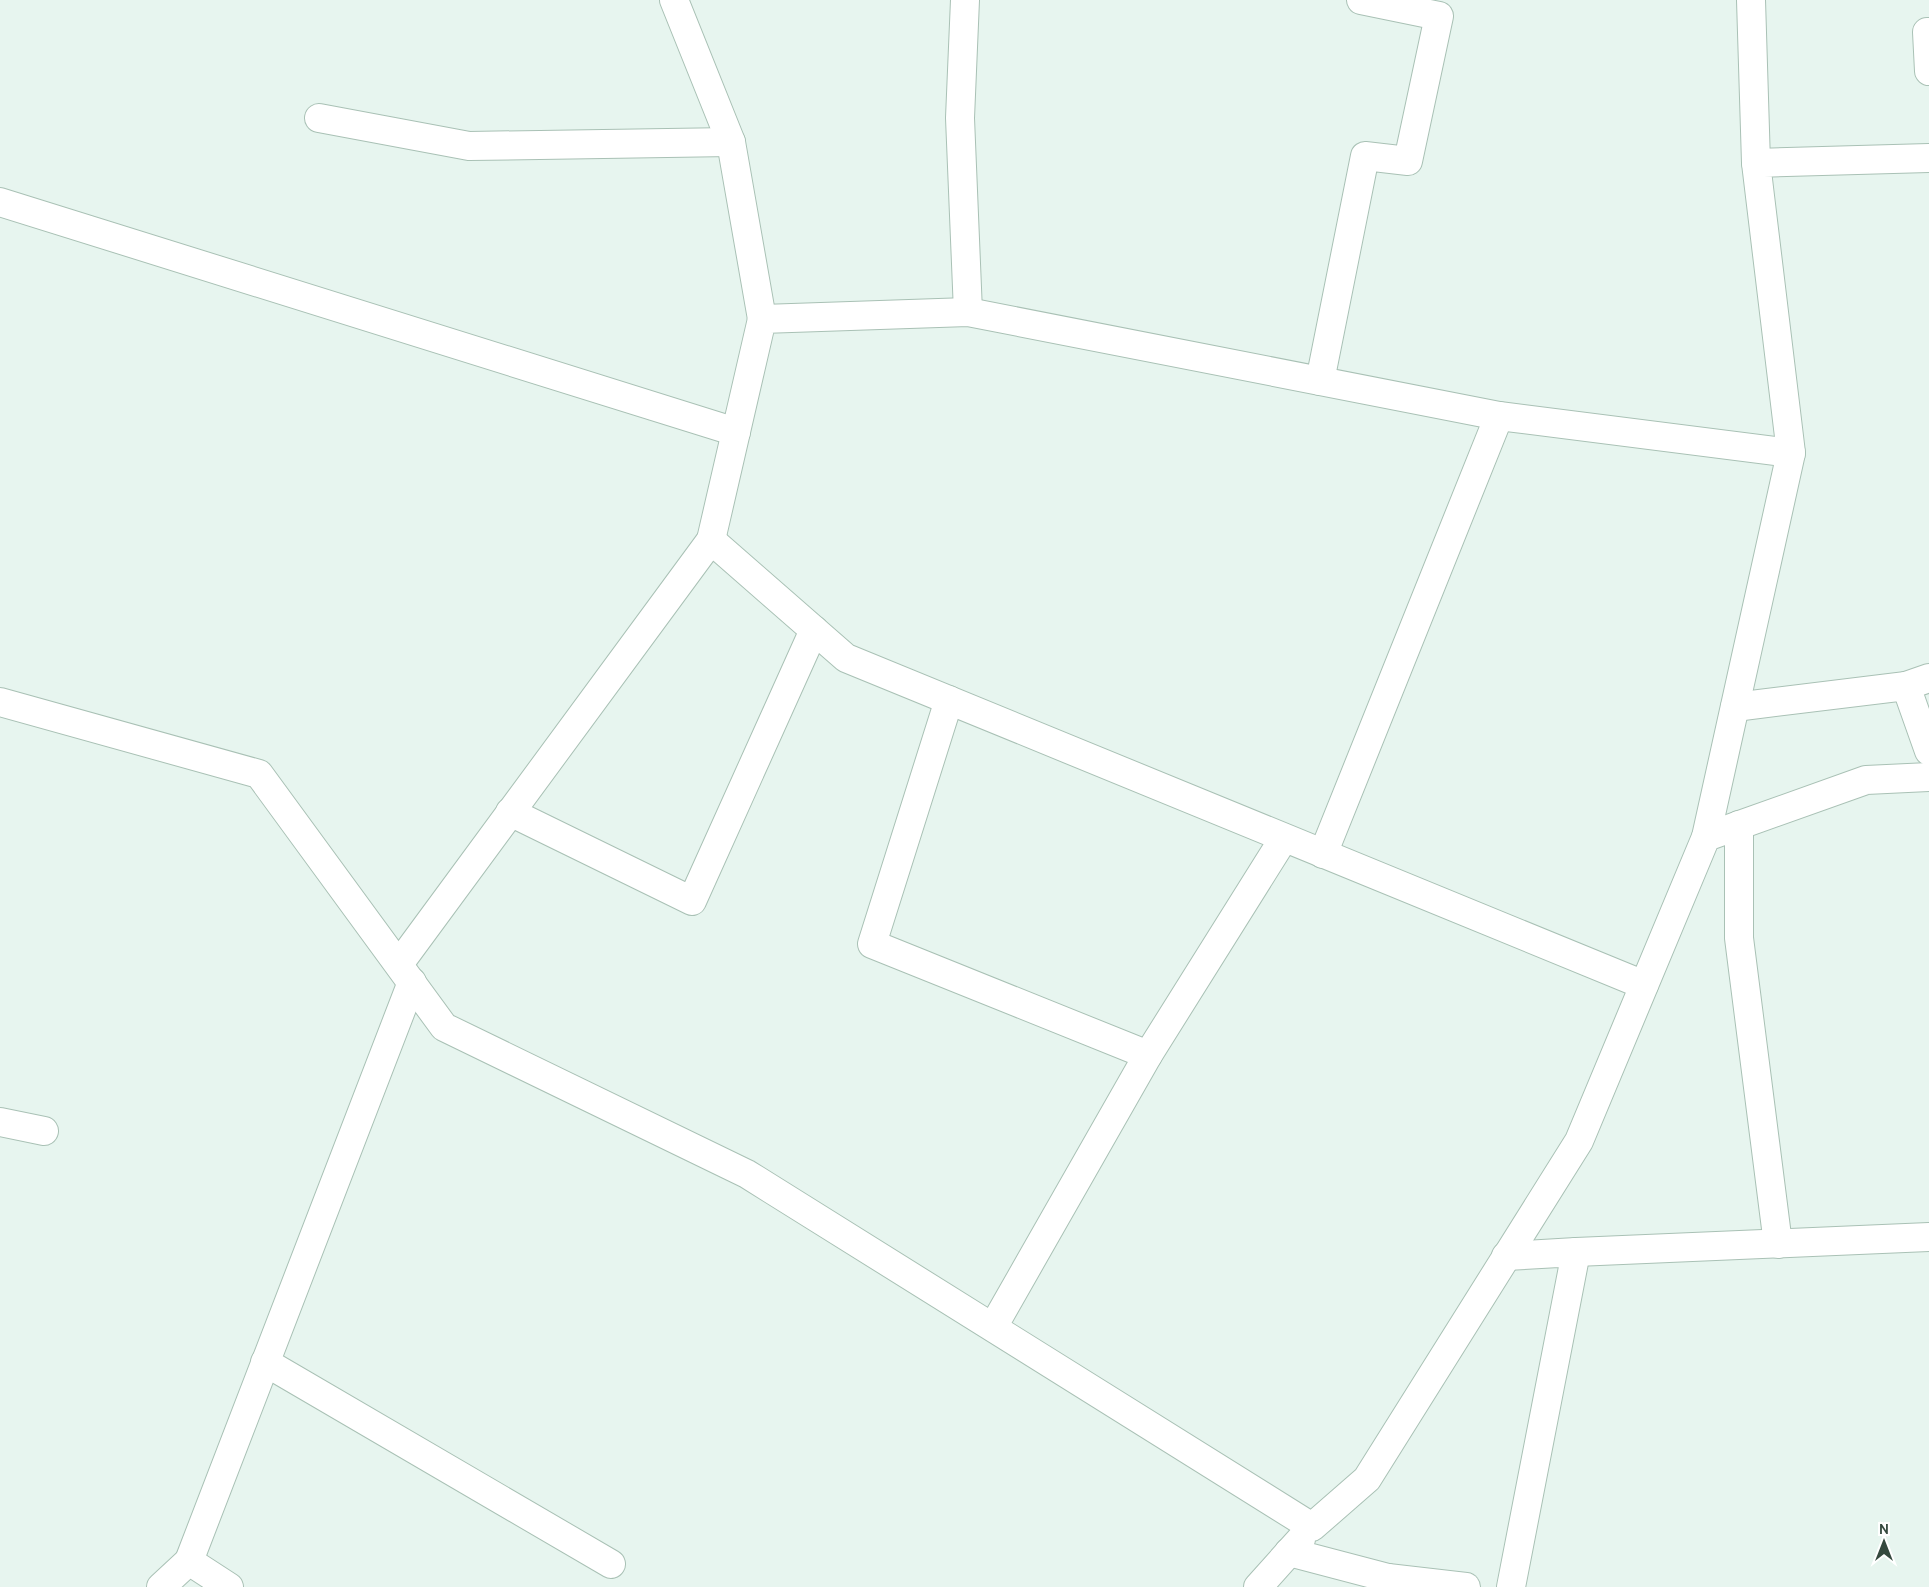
<svg xmlns="http://www.w3.org/2000/svg" width="1929" height="1587" viewBox="0 0 1929 1587" font-family="Cabin,sans-serif">
<rect width="100%" height="100%" fill="#e7f5ef"/>
<g fill="none" stroke-linecap="round" stroke-linejoin="round">
<defs>
<g id="minor">
<path d="M 674,0 L 731,142 L 762,319"/>
<path d="M 965,0 L 960,118 L 968,312"/>
<path d="M 1751,0 L 1756,163"/>
<path d="M 1929,32 L 1927,32 L 1929,71"/>
<path d="M 319,118 L 469,146 L 731,142"/>
<path d="M 0,202 L 736,432"/>
<path d="M 1320,381 L 1365,156 L 1408,161 L 1439,16 L 1361,0"/>
<path d="M 1791,453 L 1756,163 L 1929,158"/>
<path d="M 711,540 L 762,319 L 968,312 L 1499,416 L 1791,453 L 1706,837"/>
<path d="M 1906,686 L 1929,678"/>
<path d="M 949,700 L 872,944 L 1148,1055 L 1284,838"/>
<path d="M 0,702 L 259,774 L 444,1027 L 747,1174 L 1312,1527 L 1367,1479 L 1579,1141 L 1706,837 L 1866,780 L 1929,777"/>
<path d="M 1735,707 L 1906,686 L 1929,751"/>
<path d="M 510,812 L 692,901 L 814,630"/>
<path d="M 1739,825 L 1739,938 L 1778,1244"/>
<path d="M 1323,854 L 1499,416"/>
<path d="M 399,964 L 711,540 L 846,658 L 1644,985"/>
<path d="M 0,1122 L 44,1131"/>
<path d="M 1576,1252 L 1929,1237"/>
<path d="M 1506,1256 L 1576,1252 L 1511,1587"/>
<path d="M 993,1327 L 1148,1055"/>
<path d="M 265,1362 L 611,1564"/>
<path d="M 1289,1552 L 1388,1578 L 1385,1587"/>
<path d="M 189,1561 L 412,982"/>
<path d="M 1388,1578 L 1466,1587"/>
<path d="M 161,1587 L 189,1561 L 229,1587"/>
<path d="M 1258,1587 L 1301,1539"/>
</g>
</defs>
<use href="#minor" stroke="#a9c1b5" stroke-width="30"/>
<use href="#minor" stroke="#fff" stroke-width="28"/>
</g>
<g transform="translate(1884 1542)" stroke="#ffffff" stroke-width="4" paint-order="stroke">
<path d="M0-4L9 19L0 12L-9 19Z" fill="#35493e"/>
<text y="-8" font-size="14" font-weight="bold" text-anchor="middle" fill="#35493e">N</text>
</g>
</svg>
